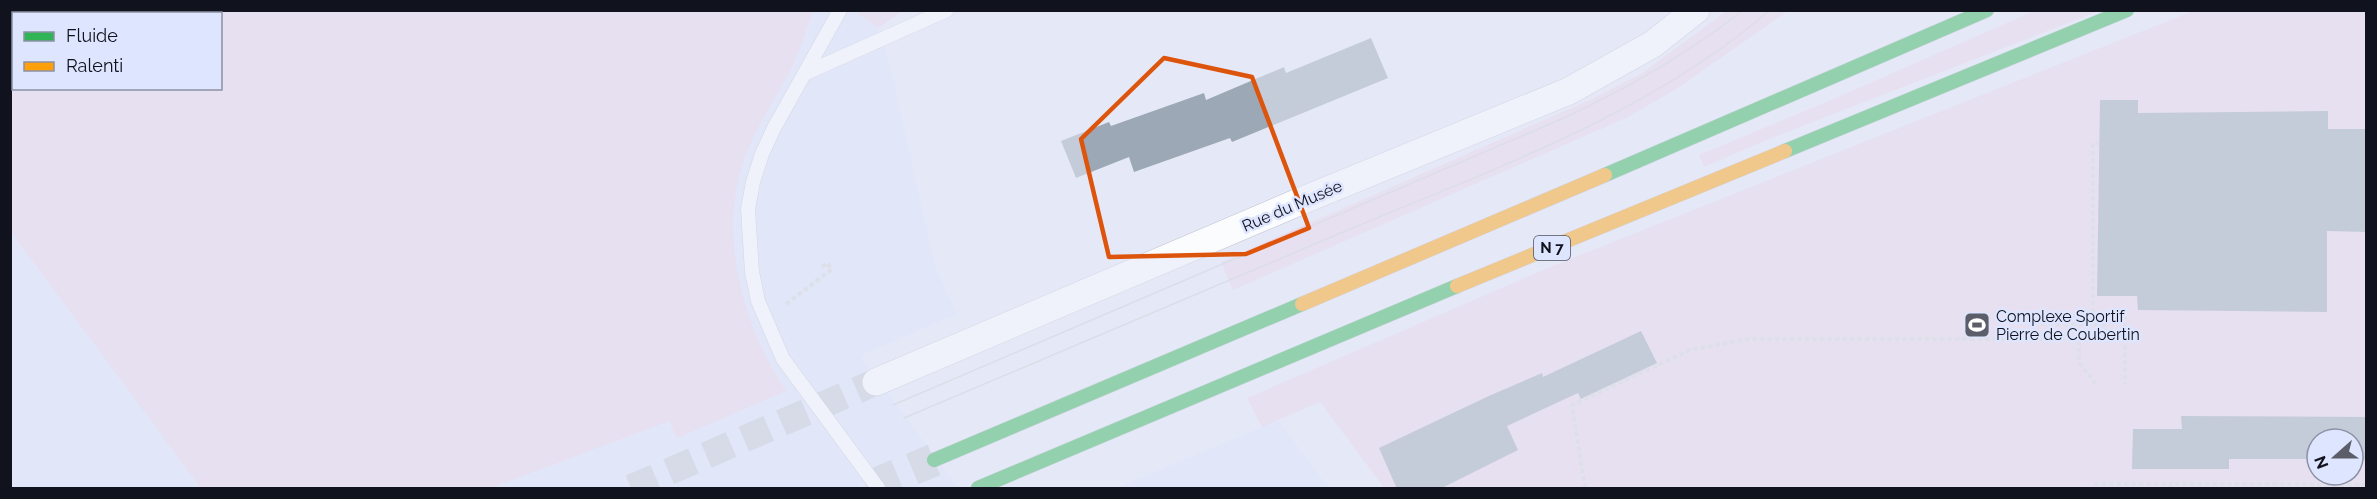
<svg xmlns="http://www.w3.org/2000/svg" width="2377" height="499" viewBox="0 0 2377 499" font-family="Raleway,sans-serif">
<rect width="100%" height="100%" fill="#e5e9f7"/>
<g fill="#dce2f9" fill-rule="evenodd">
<path d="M 10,11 L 883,11 L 874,19 L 890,65 L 935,266 L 957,314 L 860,356 L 959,488 L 11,488 ZM 14,14 L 220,14 L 220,88 L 14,88 Z"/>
<path d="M 1278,420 L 1329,488 L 1116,488 Z"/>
</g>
<g fill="#e8d4e6" fill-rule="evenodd">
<path d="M 11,10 L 813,11 C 806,30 800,52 790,71 C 777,96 760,120 749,147 C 715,225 740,323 786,391 L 677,438 L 669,421 L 491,488 L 201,488 L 11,232 ZM 14,14 L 220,14 L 220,88 L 14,88 Z"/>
<path d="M 1728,10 L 1788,11 L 1675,90 L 1624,119 L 1233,290 L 1221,262 L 1594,98 L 1642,73 Z"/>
<path d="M 859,11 L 859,10 L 902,11 L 879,28 L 857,13 Z"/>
<path d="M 2034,11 L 2099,11 L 1774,137 L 1704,167 L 1699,155 L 1831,100 Z"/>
<path d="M 2193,11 L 2366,11 L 2366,488 L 1384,488 L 1320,402 L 1262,427 L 1247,398 L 1550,267 ZM 2317,439 L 2353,439 L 2353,475 L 2317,475 Z"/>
</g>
<g fill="#9ca8b5">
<path d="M 1371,38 L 1388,78 L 1232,142 L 1230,138 L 1134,172 L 1129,157 L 1076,178 L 1061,141 L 1109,122 L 1111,126 L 1204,93 L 1206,100 L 1284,67 L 1286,73 Z"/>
<path d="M 2100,100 L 2138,100 L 2138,113 L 2328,111 L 2328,129 L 2367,129 L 2367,232 L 2327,231 L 2327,312 L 2138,310 L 2137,296 L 2097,296 Z"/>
<path d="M 1641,331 L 1657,363 L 1581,399 L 1578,393 L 1507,426 L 1518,450 L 1440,489 L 1397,489 L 1379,448 L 1491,395 L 1542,373 L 1543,377 Z"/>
<path d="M 2181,416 L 2367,417 L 2367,460 L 2353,459 L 2353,439 L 2317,439 L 2317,459 L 2229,459 L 2229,469 L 2132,469 L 2133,429 L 2182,429 Z"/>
</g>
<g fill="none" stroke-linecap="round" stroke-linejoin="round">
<path stroke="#c5c9d6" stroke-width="27" stroke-dasharray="27 14" stroke-linecap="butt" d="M 631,488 L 876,382"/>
<path stroke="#c5c9d6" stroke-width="33" stroke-dasharray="33 16" stroke-linecap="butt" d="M 867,488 L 934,460"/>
<defs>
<g id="lane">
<path d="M 840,10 L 774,128 L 762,154 L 753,182 L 748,209 L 752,272 L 758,301 L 783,359 L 878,488"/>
<path d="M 806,73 L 947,10"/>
</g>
<path id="street" d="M 876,382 L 1301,201 L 1569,91 L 1653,44 L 1696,10"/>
<g id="fast">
<path d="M 1785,151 L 2127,10"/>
<path d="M 1605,175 L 1987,10"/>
<path d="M 934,460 L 1302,304"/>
<path d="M 978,488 L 1457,286"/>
</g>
<g id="slow">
<path d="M 1457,286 L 1785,151"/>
<path d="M 1302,304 L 1605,175"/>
</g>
</defs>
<use href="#lane" stroke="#bcbfcb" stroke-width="15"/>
<use href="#street" stroke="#bcbfcb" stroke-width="28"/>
<use href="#fast" stroke="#bcbfcb" stroke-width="15"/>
<use href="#slow" stroke="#bcbfcb" stroke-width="15"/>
<g stroke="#d2d4d8" stroke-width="4" stroke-dasharray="4.5 3" stroke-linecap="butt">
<path d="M 786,304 L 832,269 L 827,263 L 821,268"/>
<path d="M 2093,316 L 2125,317 L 2125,384"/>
<path d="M 2096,384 L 2079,363 L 2079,333 L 2104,333 L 2106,328 L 2105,325 L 2041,324 L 2041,316 L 2093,316 L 2093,143 L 2099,143"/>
<path d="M 2094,484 L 2173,484"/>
<path d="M 1585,488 L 1572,405 L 1690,350 L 1749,339 L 2078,339"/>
<path d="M 2169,488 L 2173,484 L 2366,485"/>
</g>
<use href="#lane" stroke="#fbfcfe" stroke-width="14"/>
<use href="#street" stroke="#fbfcfe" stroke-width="27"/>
<use href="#fast" stroke="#30b455" stroke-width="14"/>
<use href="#slow" stroke="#ff9f0a" stroke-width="14"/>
<g stroke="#cfd0d4" stroke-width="1.5">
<path d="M 893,405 L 1564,118 C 1628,88 1688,54 1743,10"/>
<path d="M 904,418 C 1052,356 1200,292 1348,230 C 1493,169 1650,114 1770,10"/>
</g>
</g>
<path d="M0 0H2377V499H0ZM 1164,58 L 1252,77 L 1309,228 L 1246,254 L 1109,257 L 1081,139 Z" fill="#e5e9f7" fill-opacity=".55" fill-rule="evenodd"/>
<path fill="none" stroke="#dd550d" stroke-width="4.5" stroke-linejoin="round" d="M 1164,58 L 1252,77 L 1309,228 L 1246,254 L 1109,257 L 1081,139 Z"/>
<defs>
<symbol id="stadium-square" viewBox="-11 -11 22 22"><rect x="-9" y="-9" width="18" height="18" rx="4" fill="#5b5d69" stroke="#dee5fe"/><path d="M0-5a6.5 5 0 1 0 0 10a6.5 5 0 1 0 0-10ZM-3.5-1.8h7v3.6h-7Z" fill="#fff"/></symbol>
</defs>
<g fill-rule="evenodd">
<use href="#stadium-square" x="1962" y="310" width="30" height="30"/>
</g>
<g text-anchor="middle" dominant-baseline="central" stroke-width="5" stroke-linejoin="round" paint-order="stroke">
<rect fill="#dee5fe" stroke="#4e5160" stroke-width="1.5" x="1534" y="236" width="36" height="24" rx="4.5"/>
<g font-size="15" font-weight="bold" fill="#10121d">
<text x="1552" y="248">N 7</text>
</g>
<g font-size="16" fill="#10121d" stroke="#dee5fe">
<text transform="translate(1292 206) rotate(-23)">Rue du Musée</text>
</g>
<g font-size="16" fill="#10121d" stroke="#dee5fe" text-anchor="start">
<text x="1996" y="316">Complexe Sportif<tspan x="1996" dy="18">Pierre de Coubertin</tspan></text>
</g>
</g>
<rect width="2377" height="499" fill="none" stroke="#10121d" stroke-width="24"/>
<rect x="12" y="12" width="210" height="78" fill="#dee5fe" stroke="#8c91a4" stroke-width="1.5"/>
<rect x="24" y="32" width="30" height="9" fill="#30b455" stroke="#8c91a4" stroke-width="1.5"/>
<text x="66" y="42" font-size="18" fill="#10121d">Fluide</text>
<rect x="24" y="62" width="30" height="9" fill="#ff9f0a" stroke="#8c91a4" stroke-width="1.5"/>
<text x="66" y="72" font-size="18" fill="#10121d">Ralenti</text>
<g transform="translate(2335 457) rotate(249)"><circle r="28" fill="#dee5fe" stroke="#8c91a4" stroke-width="1.5"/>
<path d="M0-4.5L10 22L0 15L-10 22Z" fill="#5b5d69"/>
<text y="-9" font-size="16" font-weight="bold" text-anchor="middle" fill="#10121d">N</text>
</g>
</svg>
